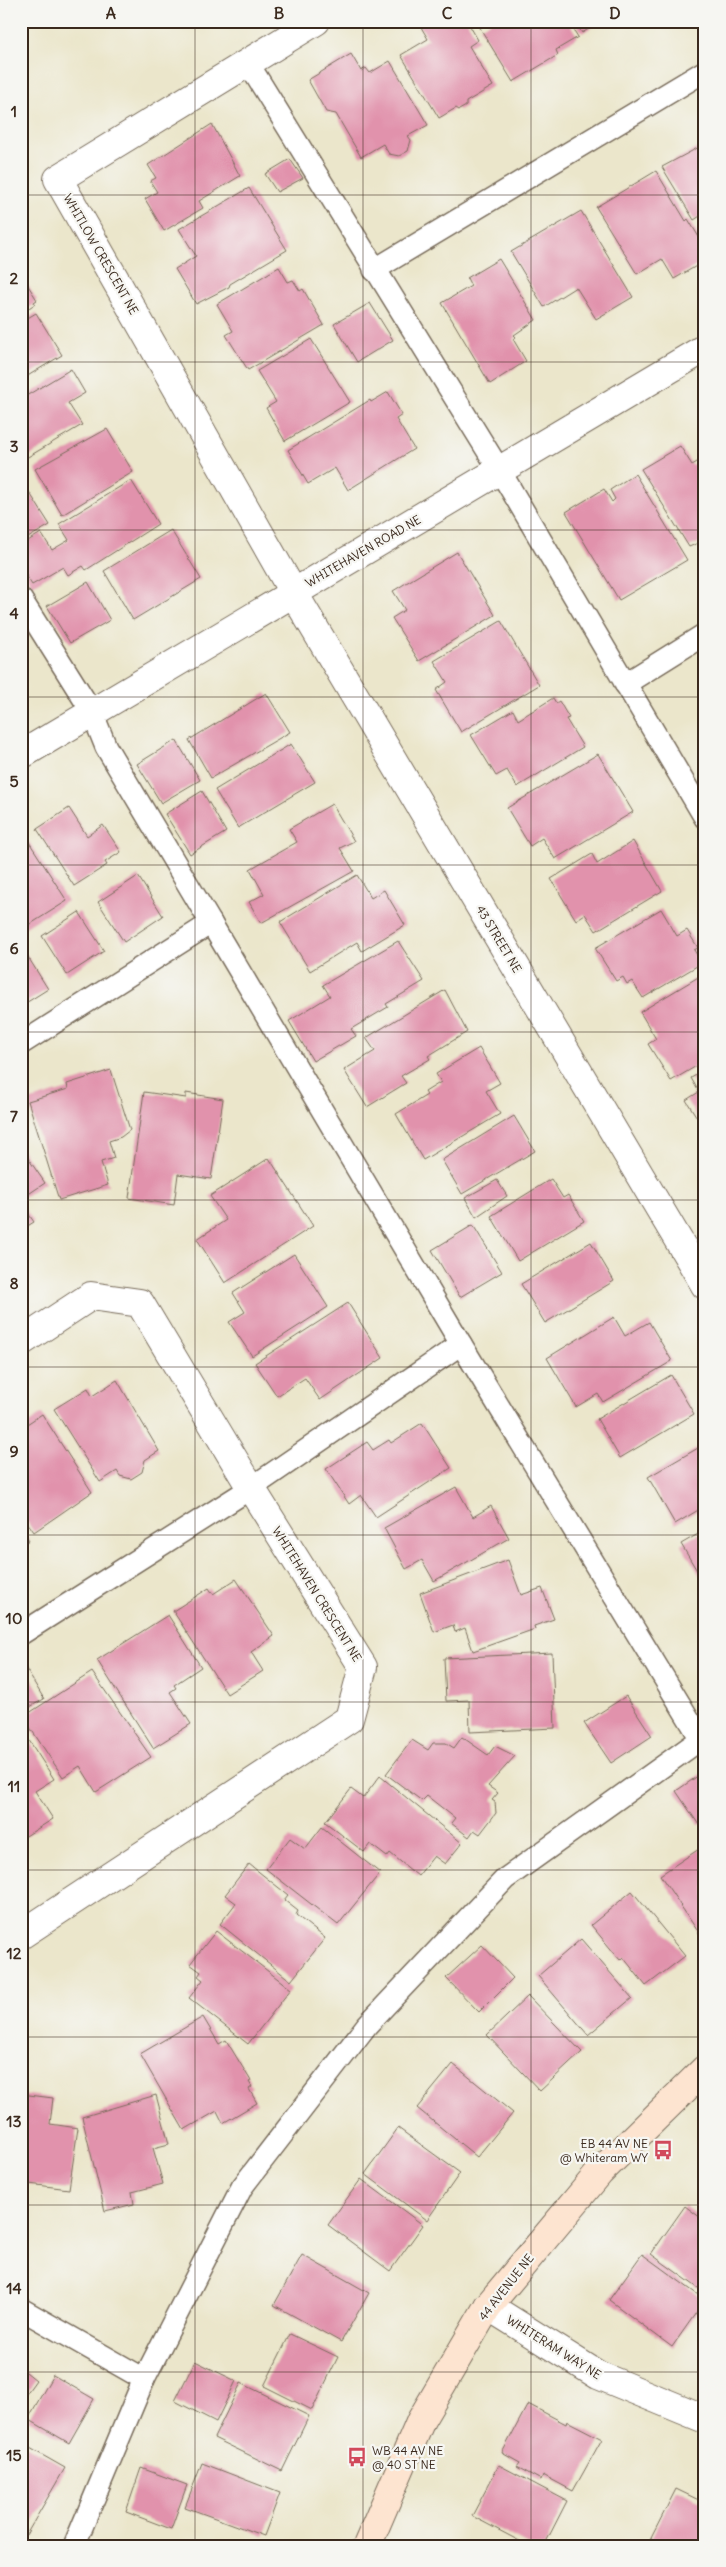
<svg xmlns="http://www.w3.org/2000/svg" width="726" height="2567" viewBox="0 0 726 2567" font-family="Delius,sans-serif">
<rect width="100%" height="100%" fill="#f6f6f2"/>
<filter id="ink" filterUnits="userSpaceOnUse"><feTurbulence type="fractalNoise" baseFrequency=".02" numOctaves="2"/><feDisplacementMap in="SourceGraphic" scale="10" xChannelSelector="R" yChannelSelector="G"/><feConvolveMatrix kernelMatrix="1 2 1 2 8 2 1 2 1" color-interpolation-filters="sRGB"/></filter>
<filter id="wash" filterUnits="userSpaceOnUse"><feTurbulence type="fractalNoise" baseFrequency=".0096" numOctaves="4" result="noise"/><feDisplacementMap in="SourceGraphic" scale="20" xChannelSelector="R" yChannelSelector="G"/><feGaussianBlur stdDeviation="1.12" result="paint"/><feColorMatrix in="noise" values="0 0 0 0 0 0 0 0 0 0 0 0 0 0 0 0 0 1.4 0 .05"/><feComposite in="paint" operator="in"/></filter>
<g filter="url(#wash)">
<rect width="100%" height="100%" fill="#ebe6cb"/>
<g id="blocks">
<g fill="#e192ac">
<path d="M 420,21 L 467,21 L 478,40 L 469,46 L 493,86 L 466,102 L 466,106 L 459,110 L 456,108 L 439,118 L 401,55 L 428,39 L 418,22 Z"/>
<path d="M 491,21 L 568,21 L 578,37 L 556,50 L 558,55 L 513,82 L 480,28 Z"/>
<path d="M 575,21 L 602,21 L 582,33 Z"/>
<path d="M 351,54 L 361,71 L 366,68 L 370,73 L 390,61 L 428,125 L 408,136 L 411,140 L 408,151 L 399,156 L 389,154 L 383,144 L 361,157 L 336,114 L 326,112 L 308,80 Z"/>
<path d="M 212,124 L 240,176 L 199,201 L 203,208 L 164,231 L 145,199 L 157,192 L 150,181 L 156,178 L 148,165 Z"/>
<path d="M 705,144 L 705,213 L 694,220 L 662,167 Z"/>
<path d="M 290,159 L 303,178 L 277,192 L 265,174 Z"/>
<path d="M 656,171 L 686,221 L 688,219 L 705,247 L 705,261 L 674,279 L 662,259 L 637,274 L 596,207 Z"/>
<path d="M 249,188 L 287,250 L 230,284 L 229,287 L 196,304 L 175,269 L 196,256 L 179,229 Z"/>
<path d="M 581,211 L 633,297 L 596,319 L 576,287 L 544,307 L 511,252 Z"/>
<path d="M 499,259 L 536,320 L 514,335 L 516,337 L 513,339 L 526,361 L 490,384 L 442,303 L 471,286 L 467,278 Z"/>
<path d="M 279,267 L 288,282 L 293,280 L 300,291 L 303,289 L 324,325 L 248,370 L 226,335 L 233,331 L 217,304 Z"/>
<path d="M 24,279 L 37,300 L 34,302 L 35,304 L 21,313 L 21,280 Z"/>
<path d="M 370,303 L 393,340 L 357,362 L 334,324 Z"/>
<path d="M 36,313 L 62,355 L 21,380 L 21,322 Z"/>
<path d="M 311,339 L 350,402 L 285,441 L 266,408 L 276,402 L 257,371 Z"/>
<path d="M 71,369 L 85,393 L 68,403 L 82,425 L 21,461 L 21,399 Z"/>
<path d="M 388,392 L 402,415 L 396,419 L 414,449 L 348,490 L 335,468 L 308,484 L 288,450 L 370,400 L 371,402 Z"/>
<path d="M 107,429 L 133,472 L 62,515 L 35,469 Z"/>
<path d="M 680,446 L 692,465 L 704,458 L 705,460 L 705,540 L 689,547 L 641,469 Z"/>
<path d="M 635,474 L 687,560 L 619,600 L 566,512 L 604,489 L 612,502 L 615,499 L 610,490 Z"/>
<path d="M 131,480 L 158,524 L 86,570 L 83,566 L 68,575 L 63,567 L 32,585 L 21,568 L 21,545 L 41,533 L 52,550 L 69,540 L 59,524 Z"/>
<path d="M 26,487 L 50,525 L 21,542 L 21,490 Z"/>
<path d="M 171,530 L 201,579 L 133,620 L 104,571 Z"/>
<path d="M 457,552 L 495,615 L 419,661 L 392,618 L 405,610 L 393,591 Z"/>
<path d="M 88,582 L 110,620 L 70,643 L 47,606 Z"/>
<path d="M 501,621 L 539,685 L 461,732 L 436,690 L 447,682 L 434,661 Z"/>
<path d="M 266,693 L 290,732 L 211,778 L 189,740 Z"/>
<path d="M 553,698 L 556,703 L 559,701 L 569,718 L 566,719 L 583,747 L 517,787 L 507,770 L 496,776 L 471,735 L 513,710 L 518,720 Z"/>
<path d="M 176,740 L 200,780 L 161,803 L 137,764 Z"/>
<path d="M 291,744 L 315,782 L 238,828 L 215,790 Z"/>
<path d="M 598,754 L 633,812 L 555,859 L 542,838 L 530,846 L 507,808 Z"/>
<path d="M 202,791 L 226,832 L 190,854 L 165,814 Z"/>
<path d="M 332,804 L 354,841 L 340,848 L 354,871 L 261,923 L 249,902 L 264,894 L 250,869 L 297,842 L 289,829 Z"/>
<path d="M 69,808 L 87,836 L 103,825 L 121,852 L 105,862 L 107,865 L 74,886 L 37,829 Z"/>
<path d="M 633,841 L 662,891 L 596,931 L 585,914 L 576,920 L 551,879 L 592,854 L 597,864 Z"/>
<path d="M 29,842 L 67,901 L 21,930 L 21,847 Z"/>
<path d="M 357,875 L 371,898 L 384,890 L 405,925 L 362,951 L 357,942 L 310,971 L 280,922 Z"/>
<path d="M 138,876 L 163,916 L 124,942 L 98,902 Z"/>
<path d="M 661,909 L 677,936 L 687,930 L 698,948 L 694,950 L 702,963 L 643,998 L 632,981 L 627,984 L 623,977 L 616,981 L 595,948 Z"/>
<path d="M 79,912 L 104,951 L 67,975 L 42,936 Z"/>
<path d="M 398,941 L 424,981 L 386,1004 L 388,1007 L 351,1029 L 356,1036 L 313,1061 L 289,1021 L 330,996 L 323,985 Z"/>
<path d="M 23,949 L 48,989 L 21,1006 L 21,950 Z"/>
<path d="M 705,973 L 705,1044 L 702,1045 L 705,1050 L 705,1061 L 671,1081 L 648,1044 L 656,1039 L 640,1012 Z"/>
<path d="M 445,990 L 467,1032 L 428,1056 L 430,1059 L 401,1076 L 406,1083 L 367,1107 L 344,1070 L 375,1051 L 366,1038 Z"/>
<path d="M 479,1048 L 500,1083 L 486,1091 L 500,1114 L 423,1160 L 396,1114 L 427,1095 L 425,1092 L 441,1082 L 436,1074 Z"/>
<path d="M 111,1070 L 130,1130 L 121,1137 L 109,1141 L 114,1158 L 101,1162 L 108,1185 L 59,1200 L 28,1101 L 68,1089 L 67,1084 Z"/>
<path d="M 705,1070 L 705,1130 L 686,1100 L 699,1092 L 691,1078 Z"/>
<path d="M 144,1092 L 186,1098 L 186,1093 L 223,1099 L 211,1179 L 178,1174 L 174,1205 L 129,1198 Z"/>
<path d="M 514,1116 L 535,1151 L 462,1194 L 442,1160 Z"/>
<path d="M 21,1148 L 45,1183 L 21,1199 Z"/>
<path d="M 269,1158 L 313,1226 L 225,1283 L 197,1239 L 226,1220 L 210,1196 Z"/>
<path d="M 551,1179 L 563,1198 L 568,1195 L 584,1221 L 518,1261 L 491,1216 Z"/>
<path d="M 497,1180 L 507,1196 L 476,1217 L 465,1198 Z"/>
<path d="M 21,1203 L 34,1222 L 21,1230 Z"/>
<path d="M 473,1225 L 502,1272 L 460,1297 L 432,1250 Z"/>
<path d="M 591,1242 L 614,1281 L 545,1323 L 521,1284 Z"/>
<path d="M 294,1254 L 328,1307 L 252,1356 L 229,1322 L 245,1312 L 233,1293 Z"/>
<path d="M 348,1303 L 383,1358 L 320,1400 L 305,1378 L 277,1396 L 255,1363 Z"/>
<path d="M 614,1317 L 625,1336 L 649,1322 L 672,1361 L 603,1402 L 598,1394 L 576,1407 L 547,1358 Z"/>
<path d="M 671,1375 L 694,1414 L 620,1458 L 597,1419 Z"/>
<path d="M 117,1380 L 159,1451 L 145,1460 L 142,1472 L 131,1479 L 120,1476 L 117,1471 L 100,1482 L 54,1409 L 88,1388 L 92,1396 Z"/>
<path d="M 42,1414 L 92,1492 L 34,1532 L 21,1513 L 21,1428 Z"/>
<path d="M 422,1423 L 451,1468 L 376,1517 L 361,1495 L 349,1504 L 326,1469 L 367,1442 L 373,1450 L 389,1440 L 391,1443 Z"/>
<path d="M 705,1444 L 705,1506 L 675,1524 L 648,1477 Z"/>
<path d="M 456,1487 L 473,1517 L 491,1506 L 509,1538 L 434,1581 L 422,1560 L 406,1569 L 384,1528 Z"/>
<path d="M 21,1528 L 29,1540 L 21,1545 Z"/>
<path d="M 705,1530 L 705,1584 L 681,1544 Z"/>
<path d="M 508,1560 L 521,1595 L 542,1588 L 554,1619 L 534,1626 L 535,1629 L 473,1651 L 465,1628 L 455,1632 L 453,1625 L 434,1632 L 420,1593 Z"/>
<path d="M 236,1579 L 274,1636 L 251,1652 L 263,1671 L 227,1694 L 173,1611 L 209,1588 L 213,1594 Z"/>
<path d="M 168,1615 L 201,1667 L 174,1685 L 176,1688 L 170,1692 L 191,1724 L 153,1748 L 97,1660 Z"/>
<path d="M 552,1653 L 555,1728 L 470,1732 L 469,1700 L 446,1701 L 444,1658 Z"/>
<path d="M 23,1664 L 44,1699 L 21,1712 L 21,1665 Z"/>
<path d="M 92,1672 L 151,1757 L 96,1792 L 80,1766 L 63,1777 L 23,1717 Z"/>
<path d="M 626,1696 L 652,1736 L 611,1763 L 584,1723 Z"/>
<path d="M 21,1728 L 54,1779 L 35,1791 L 53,1819 L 21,1839 Z"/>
<path d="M 462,1737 L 488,1755 L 495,1746 L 515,1756 L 488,1786 L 498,1793 L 492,1800 L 495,1802 L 496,1813 L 480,1834 L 474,1830 L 469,1837 L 451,1823 L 455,1818 L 427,1796 L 422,1801 L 386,1774 L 412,1740 L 428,1750 L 433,1743 L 446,1743 L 454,1748 Z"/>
<path d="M 705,1771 L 705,1821 L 699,1825 L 676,1791 Z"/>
<path d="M 380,1776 L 462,1843 L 445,1864 L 434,1856 L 418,1876 L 390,1853 L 387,1857 L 370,1844 L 364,1852 L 325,1822 L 351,1789 L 363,1798 Z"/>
<path d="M 322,1827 L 380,1873 L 338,1925 L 266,1869 L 290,1838 L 305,1849 Z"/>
<path d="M 705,1845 L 705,1938 L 703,1939 L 660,1875 Z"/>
<path d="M 249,1864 L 288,1895 L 284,1900 L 298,1911 L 296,1915 L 325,1938 L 291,1981 L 220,1924 L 236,1903 L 225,1895 Z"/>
<path d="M 632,1891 L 685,1956 L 646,1986 L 623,1957 L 620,1960 L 591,1925 Z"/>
<path d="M 216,1931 L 291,1989 L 248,2044 L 189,1998 L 203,1980 L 198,1976 L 201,1972 L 190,1964 Z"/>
<path d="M 581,1939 L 632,1998 L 588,2035 L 538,1976 Z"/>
<path d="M 482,1945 L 513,1978 L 479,2012 L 446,1978 Z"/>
<path d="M 528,1996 L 582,2052 L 540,2091 L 487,2035 Z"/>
<path d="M 203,2017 L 219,2044 L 226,2040 L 251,2081 L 249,2082 L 252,2087 L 249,2089 L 257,2103 L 223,2123 L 217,2111 L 184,2130 L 140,2054 Z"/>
<path d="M 453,2064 L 513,2113 L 477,2157 L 417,2108 Z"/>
<path d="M 21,2094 L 53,2098 L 50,2124 L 78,2128 L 69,2189 L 21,2183 Z"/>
<path d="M 156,2095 L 169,2144 L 153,2148 L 163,2184 L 132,2192 L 134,2204 L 105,2211 L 82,2117 Z"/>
<path d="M 398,2128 L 460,2173 L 427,2220 L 365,2174 Z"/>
<path d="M 361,2179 L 423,2225 L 390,2271 L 328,2225 Z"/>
<path d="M 685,2206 L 705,2221 L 705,2293 L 651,2254 Z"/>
<path d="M 642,2254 L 705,2300 L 672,2347 L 609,2300 Z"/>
<path d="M 302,2255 L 369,2293 L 341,2342 L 274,2305 Z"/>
<path d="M 290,2334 L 338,2357 L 312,2410 L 264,2386 Z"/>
<path d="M 195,2361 L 236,2381 L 216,2422 L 175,2401 Z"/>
<path d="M 21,2368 L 36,2380 L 21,2401 Z"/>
<path d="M 53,2375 L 94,2399 L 69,2443 L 28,2419 Z"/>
<path d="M 241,2383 L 309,2416 L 282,2471 L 214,2438 Z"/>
<path d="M 528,2404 L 566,2424 L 567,2421 L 602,2439 L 573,2491 L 543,2475 L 541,2480 L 517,2467 L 520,2463 L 502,2453 Z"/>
<path d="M 21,2443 L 65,2468 L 26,2535 L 21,2533 Z"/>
<path d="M 202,2463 L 280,2493 L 264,2536 L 185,2507 Z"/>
<path d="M 499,2465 L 567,2501 L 544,2546 L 529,2546 L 472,2516 Z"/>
<path d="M 141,2468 L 187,2485 L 171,2529 L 126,2512 Z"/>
<path d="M 676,2489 L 705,2503 L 705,2546 L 647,2546 Z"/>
</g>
</g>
</g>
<g filter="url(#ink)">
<use href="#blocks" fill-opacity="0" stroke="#796c5b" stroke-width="1"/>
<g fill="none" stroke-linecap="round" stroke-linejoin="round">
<defs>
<g id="lane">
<path d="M 248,63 L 500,471 L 705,818"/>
<path d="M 374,270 L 705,71"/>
<path d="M 21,599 L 92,712 L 106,747 L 211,923"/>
<path d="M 625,684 L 705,634"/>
<path d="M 21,1044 L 211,923 L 461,1344 L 701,1739 L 505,1879 L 367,2025 L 242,2187 L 144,2379 L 21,2309"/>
<path d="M 21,1634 L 251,1488 L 461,1344"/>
<path d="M 74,2546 L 144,2379"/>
</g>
<g id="street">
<path d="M 316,21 L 58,179 L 293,592 L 705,1285"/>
<path d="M 21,755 L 705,348"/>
<path d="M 21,1342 L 91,1296 L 140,1303 L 251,1488 L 363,1667 L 349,1719 L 21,1935"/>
<path d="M 488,2306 L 598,2375 L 705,2419"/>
</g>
<path id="secondary" d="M 367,2546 L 421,2420 L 488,2306 L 600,2172 L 705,2069"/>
</defs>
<use href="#lane" stroke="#796c5b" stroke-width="24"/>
<use href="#street" stroke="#796c5b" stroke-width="30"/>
<use href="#secondary" stroke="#796c5b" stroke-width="30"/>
<use href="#lane" stroke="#fff" stroke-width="21"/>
<use href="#street" stroke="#fff" stroke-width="28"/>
<use href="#secondary" stroke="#fde4d0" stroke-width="28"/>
</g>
</g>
<path fill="none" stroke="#3b2a1e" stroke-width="1" stroke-opacity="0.55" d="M 195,21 L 195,2546M 363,21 L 363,2546M 531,21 L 531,2546M 21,195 L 705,195M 21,362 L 705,362M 21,530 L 705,530M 21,697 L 705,697M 21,865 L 705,865M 21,1032 L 705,1032M 21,1200 L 705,1200M 21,1367 L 705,1367M 21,1535 L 705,1535M 21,1702 L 705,1702M 21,1870 L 705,1870M 21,2037 L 705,2037M 21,2205 L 705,2205M 21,2372 L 705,2372"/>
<defs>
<symbol id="bus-bare" viewBox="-9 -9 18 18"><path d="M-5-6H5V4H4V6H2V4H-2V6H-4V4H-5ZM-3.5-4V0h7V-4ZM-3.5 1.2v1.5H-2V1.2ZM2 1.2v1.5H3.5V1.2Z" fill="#d1495b" stroke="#f6f6f2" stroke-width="2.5" paint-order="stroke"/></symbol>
</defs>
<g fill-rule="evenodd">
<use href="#bus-bare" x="649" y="2136" width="28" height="28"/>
<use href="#bus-bare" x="343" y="2443" width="28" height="28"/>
</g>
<g text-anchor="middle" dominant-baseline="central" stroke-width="4.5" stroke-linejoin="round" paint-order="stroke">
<g font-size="12" fill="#3b2a1e" stroke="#f6f6f2">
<text transform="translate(101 254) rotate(60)">WHITLOW CRESCENT NE</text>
<text transform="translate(363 551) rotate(-30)">WHITEHAVEN ROAD NE</text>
<text transform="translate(499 939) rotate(59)">43 STREET NE</text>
<text transform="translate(317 1594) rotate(58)">WHITEHAVEN CRESCENT NE</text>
<text transform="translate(506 2287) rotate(-52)">44 AVENUE NE</text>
<text transform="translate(554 2347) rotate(32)">WHITERAM WAY NE</text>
</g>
<g font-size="12" fill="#3b2a1e" stroke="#f6f6f2" text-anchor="end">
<text x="648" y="2143">EB 44 AV NE<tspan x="648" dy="14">@ Whiteram WY</tspan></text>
<text x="372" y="2450" text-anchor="start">WB 44 AV NE<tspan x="372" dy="14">@ 40 ST NE</tspan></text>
</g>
</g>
<rect width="726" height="2567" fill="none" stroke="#f6f6f2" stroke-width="55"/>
<rect x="28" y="28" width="670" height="2512" fill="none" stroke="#3b2a1e" stroke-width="2"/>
<g font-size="16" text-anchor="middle" font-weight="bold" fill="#3b2a1e">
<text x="111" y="19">A</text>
<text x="279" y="19">B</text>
<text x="447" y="19">C</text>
<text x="615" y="19">D</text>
<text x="14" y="117">1</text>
<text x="14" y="284">2</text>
<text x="14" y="452">3</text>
<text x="14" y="619">4</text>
<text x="14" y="787">5</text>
<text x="14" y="954">6</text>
<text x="14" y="1122">7</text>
<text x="14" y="1289">8</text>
<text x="14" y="1457">9</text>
<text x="14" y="1624">10</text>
<text x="14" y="1792">11</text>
<text x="14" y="1959">12</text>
<text x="14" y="2127">13</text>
<text x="14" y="2294">14</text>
<text x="14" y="2461">15</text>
</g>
</svg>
